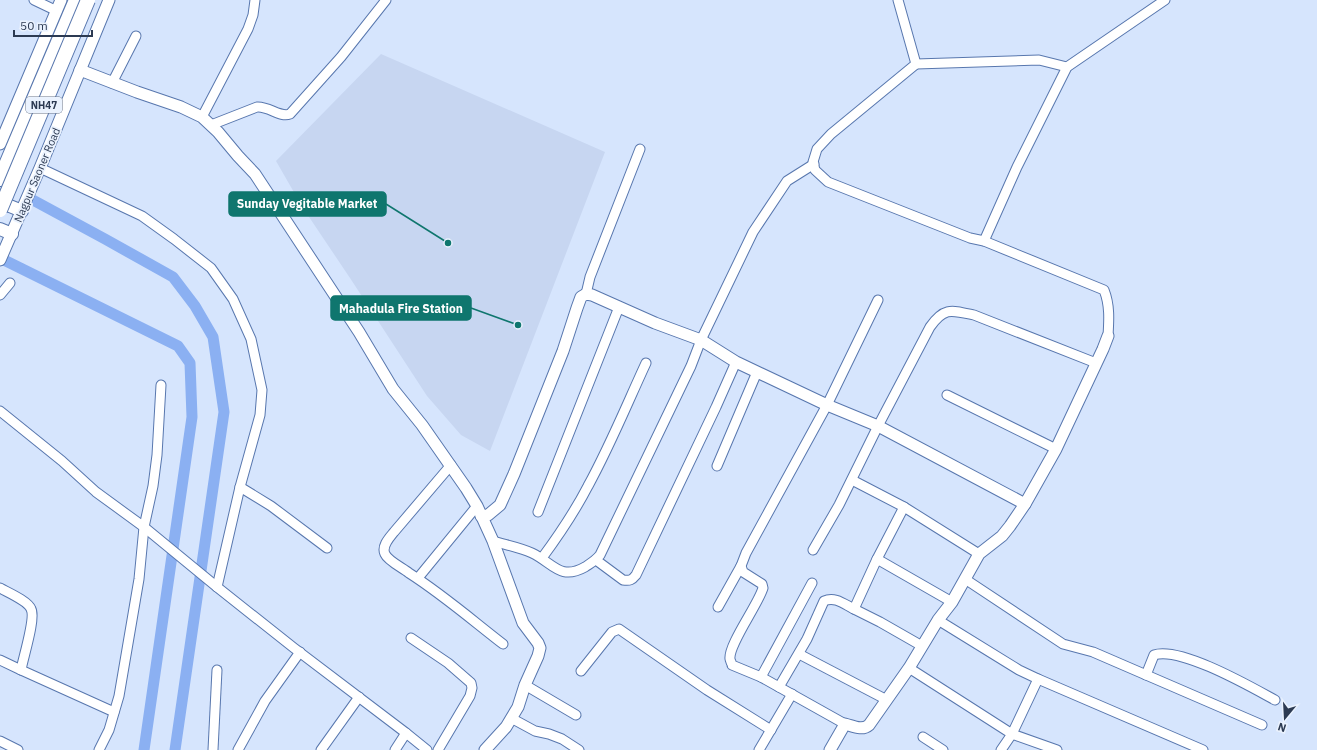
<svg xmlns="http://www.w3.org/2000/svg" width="1317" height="750" viewBox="0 0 1317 750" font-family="'IBM Plex Sans',sans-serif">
<rect width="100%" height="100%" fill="#d6e5fd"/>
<path fill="#c7d6f1" d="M 381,54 L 605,152 L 490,451 L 461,435 L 427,396 L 350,278 L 303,208 L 276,161 Z"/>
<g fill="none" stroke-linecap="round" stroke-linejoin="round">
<g stroke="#8bb0f2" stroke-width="11">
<path d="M 31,199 L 105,239 L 173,277 L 195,306 L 213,337 L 224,412 L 175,750"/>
<path d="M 4,260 L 178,346 L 190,363 L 192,417 L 144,750"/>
</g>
<defs>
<g id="minor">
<path d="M 34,0 L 57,11"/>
<path d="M 898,0 L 916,64 L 831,134 L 817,149 L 813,162 L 815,170 L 828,182 L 970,238 L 984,241 L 1104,290 C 1110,305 1109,320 1108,336"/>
<path d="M 916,64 L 1039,60 L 1067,67"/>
<path d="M 112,83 L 136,36"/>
<path d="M 202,117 L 248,29 L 253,15 L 255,0"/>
<path d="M 211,125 L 257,107 C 269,106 280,118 290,114 L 341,57 L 386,0"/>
<path d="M 40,168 L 142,216 L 174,239 L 211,268 L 233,299 L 251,339 L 262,390 L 260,415 L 240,487 L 217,587"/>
<path d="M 984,241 L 1017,167 L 1067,67 L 1165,0"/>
<path d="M 586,294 L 590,277 L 640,149"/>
<path d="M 0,295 L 10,283"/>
<path d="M 947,395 L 1056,449"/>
<path d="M 0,411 L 62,461 L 96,492 L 144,527 L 217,587 L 294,648 L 406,733 L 427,750"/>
<path d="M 451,465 L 394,532 C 390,537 381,546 385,554 C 388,561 403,568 409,573 C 442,594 472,620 503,644"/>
<path d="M 717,466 L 757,372"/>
<path d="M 852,480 L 904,507 L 979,554"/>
<path d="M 240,487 L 271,506 L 327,548"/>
<path d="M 904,507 L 877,559 L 854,609 L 880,622 L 922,646"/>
<path d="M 538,512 L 619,307"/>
<path d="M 493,541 C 506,545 519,547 532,553 C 553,563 560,581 585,567 C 591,563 595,561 600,555 L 691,366 L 701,340 L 753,232 L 787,181 L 814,164"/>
<path d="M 813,550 L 839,505 L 878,426 L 930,327 C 944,307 951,310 974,315 L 1096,363"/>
<path d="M 542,558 C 559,535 575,511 588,486 C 610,446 627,404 646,363"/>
<path d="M 877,559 L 952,602"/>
<path d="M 596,560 L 623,580 C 630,581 632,580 636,575 L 716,407 L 736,362"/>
<path d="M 418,578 L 477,506"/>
<path d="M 965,579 L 1063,644 L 1093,652 L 1262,725"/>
<path d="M 0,588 C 7,592 28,601 31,609 C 36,618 23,658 21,670 L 114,712"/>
<path d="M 718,607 L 741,566"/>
<path d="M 938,620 L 1019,670 L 1038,679 L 1203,750"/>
<path d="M 411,638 L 448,663 L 471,683 L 472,688 L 470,696 L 438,750"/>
<path d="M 799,654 L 887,700"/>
<path d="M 0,660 L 21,670"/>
<path d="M 909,668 L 1012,734 L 1057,750"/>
<path d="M 581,671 L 612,632 L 619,629 L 707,690 L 771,730"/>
<path d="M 1146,675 L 1154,655 C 1180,646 1251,687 1275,700"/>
<path d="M 761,677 L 812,583"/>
<path d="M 525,685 L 576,715"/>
<path d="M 779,687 L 807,639 L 824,601 C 835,596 844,604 854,609"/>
<path d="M 511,718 L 535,731 L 549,734 L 562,739 L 579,750"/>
<path d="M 845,724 L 761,677 L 732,665 C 732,664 730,660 730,659 C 728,645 758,605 763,588 L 762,584 L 743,572 L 741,566 L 746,553 L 827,405 L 878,300"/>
<path d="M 923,737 L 943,750"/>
<path d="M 0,741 L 18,750"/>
<path d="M 99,750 L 109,730 L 119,696 L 139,579 L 144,527 L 153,486 L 157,455 L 161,385"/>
<path d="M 213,750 L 217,670"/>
<path d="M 238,750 L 265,701 L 300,652"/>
<path d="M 321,750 L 359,697"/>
<path d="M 395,750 L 406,733"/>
<path d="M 759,750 L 792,694"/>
<path d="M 1001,750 L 1012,734 L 1038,679"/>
</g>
<g id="tertiary">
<path d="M 80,70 L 137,92 L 181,107 L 202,117 L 218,132 L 238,156 L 255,174 L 359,332 L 393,389 L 422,425 L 466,488 L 477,506 L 493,541 L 523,623 L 538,643 L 540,648 L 538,656 L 525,685 L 518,707 L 506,727 L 485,750"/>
<path d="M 0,144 L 61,0"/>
<path d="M 0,260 L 40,168 L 109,0"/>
<path d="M 481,516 L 488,515 L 500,505 L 514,474 L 563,351 L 577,308 L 581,297 L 586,294 L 592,295 L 655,323 L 701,340 L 736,362 L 827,405 L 878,426 L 1025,504"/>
<path d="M 830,750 L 845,724 C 853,726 862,731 869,725 L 909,668 L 938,620 L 952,602 L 979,554 L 1002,536 L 1010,526 L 1025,504 L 1056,449 L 1103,349 L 1108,336"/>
</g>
<g id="secondary">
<path d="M 0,202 L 22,211"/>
<path d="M 0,229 L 12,234"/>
</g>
<path id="trunk" d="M 0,179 L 76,0"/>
</defs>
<use href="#minor" stroke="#5877ae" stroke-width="11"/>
<use href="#tertiary" stroke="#5877ae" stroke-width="13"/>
<use href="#secondary" stroke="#5877ae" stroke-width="14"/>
<use href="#trunk" stroke="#5877ae" stroke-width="16"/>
<use href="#minor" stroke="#fff" stroke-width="9"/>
<use href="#tertiary" stroke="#fff" stroke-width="11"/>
<use href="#secondary" stroke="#fff" stroke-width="12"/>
<use href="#trunk" stroke="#fff" stroke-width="14"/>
<defs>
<path id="trunk-bridge" d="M 0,210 L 88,0"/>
</defs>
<use href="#trunk-bridge" stroke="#5877ae" stroke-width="16" stroke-linecap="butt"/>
<use href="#trunk-bridge" stroke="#fff" stroke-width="14"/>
</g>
<g text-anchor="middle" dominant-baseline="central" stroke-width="3.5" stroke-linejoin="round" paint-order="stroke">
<rect fill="#eaf2fe" stroke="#657186" stroke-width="1" x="26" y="97" width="36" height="16" rx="3"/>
<g font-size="10" font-weight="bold" fill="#2c3a52">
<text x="44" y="105">NH47</text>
</g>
<g font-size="11" fill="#2c3a52" stroke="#eaf2fe">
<text transform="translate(37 175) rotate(-67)">Nagpur Saoner Road</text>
</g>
</g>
<path fill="none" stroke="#0f766e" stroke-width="1.5" d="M448 243L386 204M518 325L471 308"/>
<g fill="#0f766e" stroke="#eaf2fe" stroke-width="1.5">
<circle cx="448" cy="243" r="4"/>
<circle cx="518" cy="325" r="4"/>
</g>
<g fill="#0f766e" stroke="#0f766e" stroke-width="1.5">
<rect x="229" y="192" width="157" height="24" rx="4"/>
<rect x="331" y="296" width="140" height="24" rx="4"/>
</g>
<g font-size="12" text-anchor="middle" font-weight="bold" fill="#fff">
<text x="307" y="208">Sunday Vegitable Market</text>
<text x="401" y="313">Mahadula Fire Station</text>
</g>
<g transform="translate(1285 718) rotate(198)" stroke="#eaf2fe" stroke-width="3" paint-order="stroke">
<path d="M0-3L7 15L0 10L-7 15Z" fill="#2c3a52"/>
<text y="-6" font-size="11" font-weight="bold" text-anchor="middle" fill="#2c3a52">N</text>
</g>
<path d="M14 30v6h78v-6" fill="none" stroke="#2c3a52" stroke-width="2"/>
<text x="20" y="30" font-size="12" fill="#2c3a52" stroke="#eaf2fe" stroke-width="3" paint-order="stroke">50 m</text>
</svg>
